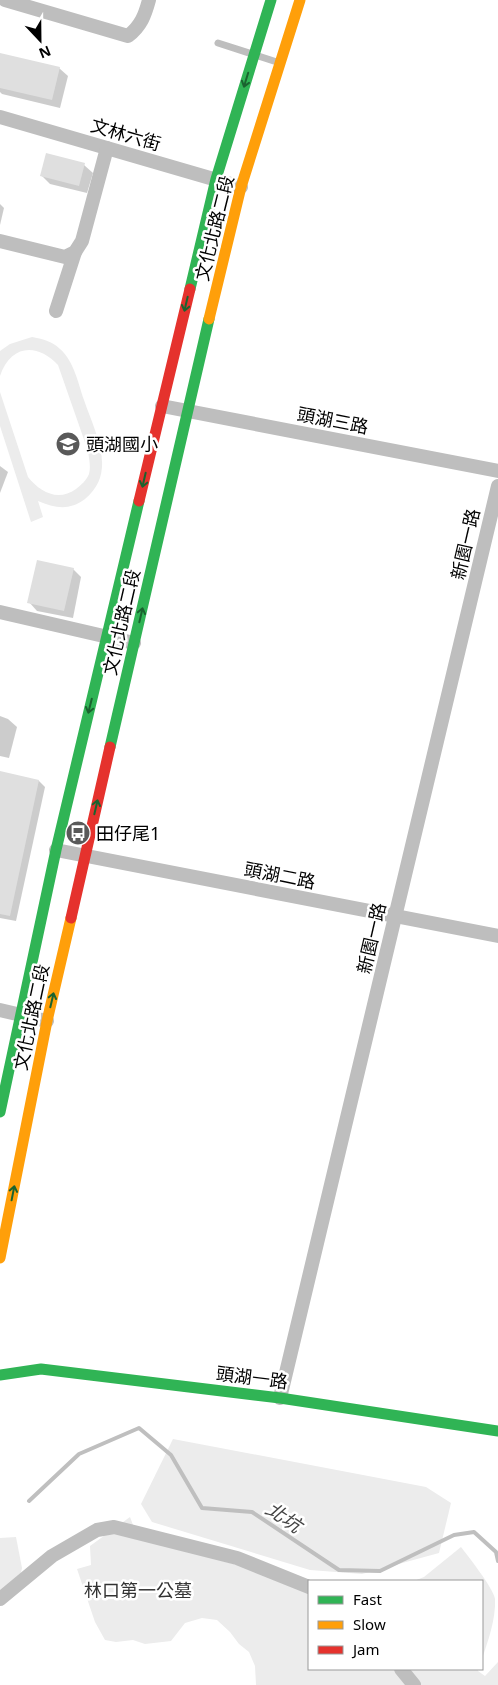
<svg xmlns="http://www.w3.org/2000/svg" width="498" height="1685" viewBox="0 0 498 1685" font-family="'Noto Sans','Noto Sans TC',sans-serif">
<rect width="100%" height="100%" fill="#fff"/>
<g fill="#ececec">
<path d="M 32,337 C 42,339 52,341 60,349 C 74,361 78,383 84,400 C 95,433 118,472 85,499 C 69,511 55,508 38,501 L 43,517 L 31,522 L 0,426 L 0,392 L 28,477 C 40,492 58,502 76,489 C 81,485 86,481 89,474 C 91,467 89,458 88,451 L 58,365 C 37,342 10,345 0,376 L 0,351 L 10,344 Z"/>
<path d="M 173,1439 L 426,1487 L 451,1503 L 439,1553 L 362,1574 L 310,1570 L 152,1522 L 141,1504 Z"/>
<path d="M 130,1517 L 138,1538 L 248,1568 L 309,1594 L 309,1669 L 478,1669 L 478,1671 L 485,1676 L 498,1662 L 498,1685 L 256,1685 L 255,1666 L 249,1652 L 239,1644 L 230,1632 L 217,1620 L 202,1618 L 185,1623 L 171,1641 L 145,1644 L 133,1640 L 116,1642 L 105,1640 L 95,1622 L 77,1569 L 91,1565 L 90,1546 Z"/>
<path d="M 16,1537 L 22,1568 L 19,1582 L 0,1596 L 0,1538 Z"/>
<path d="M 461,1547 C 468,1556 494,1589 495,1599 C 496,1619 488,1641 482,1659 L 482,1581 L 414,1581 L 424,1577 Z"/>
</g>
<g fill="#0003">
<path d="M 0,60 L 59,68 L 68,76 L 60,108 L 2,94 L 0,92 Z"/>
<path d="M 84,165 L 93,173 L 87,193 L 50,184 L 41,175 Z"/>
<path d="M 0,204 L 4,208 L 0,225 Z"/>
<path d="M 0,466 L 8,472 L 0,493 Z"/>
<path d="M 73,569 L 81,577 L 73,618 L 37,611 L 29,602 Z"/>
<path d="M 0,716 L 8,719 L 17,727 L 9,758 L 0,756 Z"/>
<path d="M 0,772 L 39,781 L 45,787 L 16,921 L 0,918 Z"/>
</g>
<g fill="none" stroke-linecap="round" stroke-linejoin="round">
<path stroke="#bfbfbf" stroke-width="4" d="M 29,1501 L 79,1454 L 139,1428 L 171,1455 L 202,1508 L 252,1512 L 339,1570 L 380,1571 L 454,1535 L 474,1532 L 496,1552 L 498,1561"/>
</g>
<g fill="#dfdfdf">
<path d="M 0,53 L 60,67 L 52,100 L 0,88 Z"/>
<path d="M 46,153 L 85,163 L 79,186 L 40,176 Z"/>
<path d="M 37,560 L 74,568 L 64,611 L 27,603 Z"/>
<path d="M 0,771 L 39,780 L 10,916 L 0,914 Z"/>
</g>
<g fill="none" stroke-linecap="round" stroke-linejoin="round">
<path stroke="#bebebe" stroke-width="7" d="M 218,43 L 280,63"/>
<g stroke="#bebebe" stroke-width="14">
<path d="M 5,0 L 128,36 C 141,26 145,15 149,0"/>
<path d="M 0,117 L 241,187"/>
<path d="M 0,241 L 65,257 L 75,252 L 82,241 L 107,148"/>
<path d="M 56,311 L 75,252"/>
<path d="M 162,406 L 498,471"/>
<path d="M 0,612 L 134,643"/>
<path d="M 56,850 L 498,936"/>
<path d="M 0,1010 L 47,1021"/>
<path d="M 280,1398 L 498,486"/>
<path d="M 0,1599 L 52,1556 L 97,1530 L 114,1527 L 237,1558 L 309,1587"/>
<path d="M 401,1669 L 414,1685"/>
</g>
<g stroke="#30b455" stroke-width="11">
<path d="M 190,289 L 216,179 L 271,0"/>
<path d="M 110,747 L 209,319"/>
<path d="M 0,1112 L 56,850 L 139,501"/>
<path d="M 0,1375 L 41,1369 L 280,1398 L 498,1431"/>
</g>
<g stroke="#ff9f0a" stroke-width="11">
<path d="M 209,319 L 241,187 L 300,0"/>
<path d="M 0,1258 L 47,1021 L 71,918"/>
</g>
<g stroke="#e5322d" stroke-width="11">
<path d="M 139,501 L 190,289"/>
<path d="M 71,918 L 110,747"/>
</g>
</g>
<defs><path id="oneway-shaft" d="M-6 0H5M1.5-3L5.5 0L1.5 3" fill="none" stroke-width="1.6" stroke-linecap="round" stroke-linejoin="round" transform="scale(1.25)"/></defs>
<g stroke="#1a632f">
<use href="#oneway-shaft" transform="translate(246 80) rotate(107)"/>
<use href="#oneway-shaft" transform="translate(186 304) rotate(103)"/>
<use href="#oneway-shaft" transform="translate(144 480) rotate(103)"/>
<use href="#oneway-shaft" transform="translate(141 615) rotate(-77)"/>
<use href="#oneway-shaft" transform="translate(90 706) rotate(104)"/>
<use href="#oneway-shaft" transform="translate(96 807) rotate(-77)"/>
<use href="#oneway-shaft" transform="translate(52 1000) rotate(-77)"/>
<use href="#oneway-shaft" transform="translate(13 1193) rotate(-79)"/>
</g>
<defs>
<symbol id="school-disc" viewBox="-11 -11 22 22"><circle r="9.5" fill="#595959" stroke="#fff"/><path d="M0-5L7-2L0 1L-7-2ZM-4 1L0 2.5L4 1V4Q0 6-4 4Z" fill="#fff"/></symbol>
<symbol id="bus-disc" viewBox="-11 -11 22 22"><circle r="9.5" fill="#595959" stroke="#fff"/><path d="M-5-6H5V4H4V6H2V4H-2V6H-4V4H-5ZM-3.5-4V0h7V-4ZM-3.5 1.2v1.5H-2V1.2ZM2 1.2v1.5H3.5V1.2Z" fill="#fff"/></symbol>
</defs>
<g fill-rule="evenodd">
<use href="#school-disc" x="54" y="430" width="28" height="28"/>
<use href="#bus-disc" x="64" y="819" width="28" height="28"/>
</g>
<g text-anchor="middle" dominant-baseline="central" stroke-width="5" stroke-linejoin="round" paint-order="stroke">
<g font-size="18" fill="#000" stroke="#fff">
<text transform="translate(126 134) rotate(16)">文林六街</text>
<text transform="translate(214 228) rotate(-76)">文化北路二段</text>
<text transform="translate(333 420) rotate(11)">頭湖三路</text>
<text transform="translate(465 544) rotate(-77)">新園一路</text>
<text transform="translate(121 622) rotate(-77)">文化北路二段</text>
<text transform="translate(280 875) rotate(11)">頭湖二路</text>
<text transform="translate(371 938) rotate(-77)">新園一路</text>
<text transform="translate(31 1017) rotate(-78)">文化北路二段</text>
<text transform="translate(252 1377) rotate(7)">頭湖一路</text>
</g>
<g font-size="18" fill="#000" stroke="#fff" text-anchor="start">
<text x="86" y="444">頭湖國小</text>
<text x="96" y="833">田仔尾1</text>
</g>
<g font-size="18" fill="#333" stroke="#fff">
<text x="138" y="1590">林口第一公墓</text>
</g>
<g font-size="19" font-style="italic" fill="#444" stroke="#fff">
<text transform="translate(284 1517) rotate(34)">北坑</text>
</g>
</g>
<rect x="308" y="1580" width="175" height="90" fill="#ffffff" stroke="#999999"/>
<rect x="318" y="1596" width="25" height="8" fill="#30b455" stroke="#999999"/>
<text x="353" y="1605" font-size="15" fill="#000000">Fast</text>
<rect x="318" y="1621" width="25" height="8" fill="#ff9f0a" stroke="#999999"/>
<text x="353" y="1630" font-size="15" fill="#000000">Slow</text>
<rect x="318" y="1646" width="25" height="8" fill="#e5322d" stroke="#999999"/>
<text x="353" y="1655" font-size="15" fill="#000000">Jam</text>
<g transform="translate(40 40) rotate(158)" stroke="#ffffff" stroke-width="4" paint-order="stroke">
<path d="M0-4L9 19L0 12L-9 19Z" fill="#000000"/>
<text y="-8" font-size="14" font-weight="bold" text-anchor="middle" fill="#000000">N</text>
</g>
</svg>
